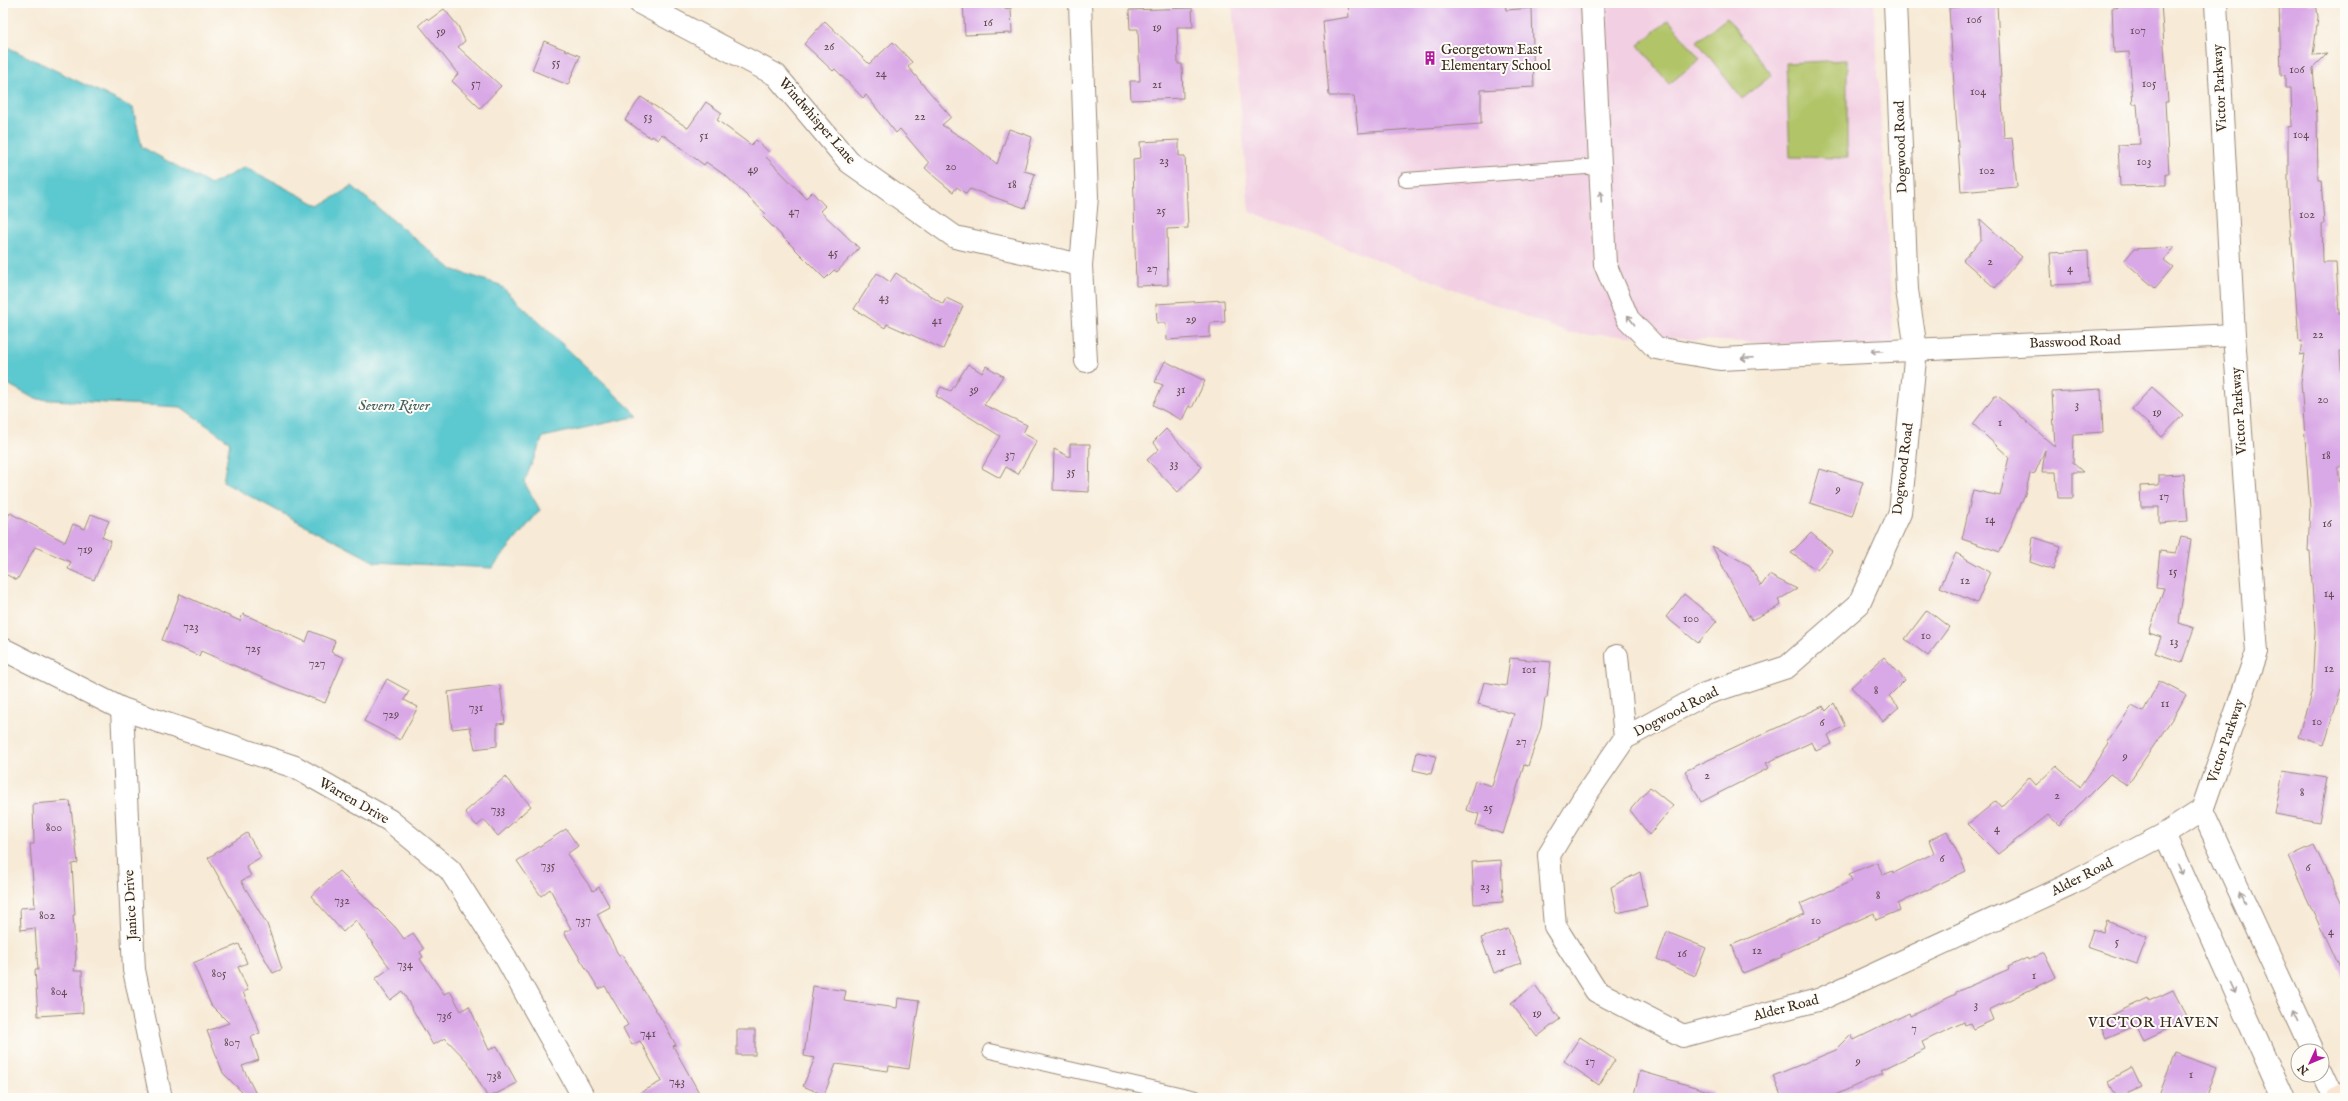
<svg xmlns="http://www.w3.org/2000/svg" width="2348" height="1101" viewBox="0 0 2348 1101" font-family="'IM FELL English',serif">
<rect width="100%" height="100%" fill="#fdfcf7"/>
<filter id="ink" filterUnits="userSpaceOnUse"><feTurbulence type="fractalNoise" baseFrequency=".025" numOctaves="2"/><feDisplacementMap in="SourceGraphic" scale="8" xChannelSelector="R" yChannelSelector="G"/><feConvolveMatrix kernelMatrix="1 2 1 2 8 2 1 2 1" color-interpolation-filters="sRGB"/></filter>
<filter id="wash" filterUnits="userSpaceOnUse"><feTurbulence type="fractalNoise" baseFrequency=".012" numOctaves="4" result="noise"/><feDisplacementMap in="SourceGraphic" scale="16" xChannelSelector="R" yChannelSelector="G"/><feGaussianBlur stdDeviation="0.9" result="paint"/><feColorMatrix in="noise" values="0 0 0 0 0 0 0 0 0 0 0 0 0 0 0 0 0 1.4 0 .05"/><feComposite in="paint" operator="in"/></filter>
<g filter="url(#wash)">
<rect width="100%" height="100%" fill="#f7ead6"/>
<path fill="#f2cfe2" d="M 1232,3 L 1874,3 L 1894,350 L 1569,333 L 1249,211 Z"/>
<g fill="#b1c468" stroke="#767743">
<path d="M 1727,18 L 1772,75 L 1742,99 L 1697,41 Z"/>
<path d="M 1669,20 L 1700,59 L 1669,84 L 1638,45 Z"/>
<path d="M 1847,60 L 1847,158 L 1790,157 L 1786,63 Z"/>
</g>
<path fill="#5bc8cf" stroke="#4b7976" d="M 3,45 L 133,108 L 142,147 L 211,185 L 245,167 L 320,206 L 352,186 L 451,269 L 500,285 L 638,416 L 543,437 L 524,482 L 540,510 L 492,568 L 375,562 L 223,482 L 230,442 L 181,407 L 35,399 L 6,383 L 3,381 Z"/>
<g id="blocks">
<g fill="#d9a8e6">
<path d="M 963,3 L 1004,3 L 1004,9 L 1011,8 L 1012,33 L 965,35 Z"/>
<path d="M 1348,3 L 1505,3 L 1506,10 L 1532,8 L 1534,87 L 1481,90 L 1481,124 L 1358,133 L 1354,96 L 1329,96 L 1323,21 L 1349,17 Z"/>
<path d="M 2124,3 L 2161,3 L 2168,102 L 2165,102 L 2169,174 L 2166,174 L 2166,185 L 2120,186 L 2118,145 L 2140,144 L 2137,104 L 2133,104 L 2129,52 L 2114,53 L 2112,8 L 2124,7 Z"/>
<path d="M 2279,3 L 2316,3 L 2318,17 L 2313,55 L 2327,54 L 2313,68 L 2317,116 L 2318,180 L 2321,180 L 2324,224 L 2322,225 L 2323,262 L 2336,262 L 2339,314 L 2343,314 L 2345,344 L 2345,351 L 2340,352 L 2345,424 L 2345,467 L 2338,467 L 2342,505 L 2345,505 L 2345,689 L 2341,689 L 2324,745 L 2298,737 L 2312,691 L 2315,631 L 2310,551 L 2308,551 L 2310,507 L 2301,382 L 2305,354 L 2300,355 L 2302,341 L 2299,342 L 2288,188 L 2288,127 L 2292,126 L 2291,88 L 2285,88 L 2285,75 L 2281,75 Z"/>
<path d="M 1997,4 L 2004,138 L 2012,137 L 2017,187 L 1961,192 L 1949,8 Z"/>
<path d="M 1192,8 L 1193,27 L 1177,27 L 1178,64 L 1182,64 L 1183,98 L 1131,100 L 1130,81 L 1140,81 L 1138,29 L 1130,29 L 1129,10 Z"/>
<path d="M 444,9 L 458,26 L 465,41 L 458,47 L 501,86 L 480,108 L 452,81 L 458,74 L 419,25 L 427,18 L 429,20 Z"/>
<path d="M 825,21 L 869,64 L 893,42 L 912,62 L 908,67 L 951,117 L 942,125 L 972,144 L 997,164 L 1009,129 L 1032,137 L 1024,171 L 1035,174 L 1025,208 L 970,189 L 966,194 L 957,187 L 953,192 L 937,179 L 925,168 L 929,163 L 900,129 L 896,133 L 866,95 L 863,98 L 835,69 L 833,71 L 804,44 Z"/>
<path d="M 544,41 L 580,56 L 568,85 L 532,70 Z"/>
<path d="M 641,97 L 688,128 L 706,102 L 722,113 L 717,120 L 751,145 L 756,140 L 770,153 L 766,157 L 806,198 L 812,192 L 825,206 L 820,211 L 859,248 L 837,272 L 834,270 L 825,279 L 763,217 L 766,214 L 726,176 L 706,162 L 704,165 L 662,134 L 658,140 L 652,136 L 651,138 L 625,120 Z"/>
<path d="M 1179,140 L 1179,156 L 1185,156 L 1188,228 L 1167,229 L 1168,285 L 1136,286 L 1133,159 L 1141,158 L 1140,142 Z"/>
<path d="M 1980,219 L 2022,257 L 1995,288 L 1963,260 L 1981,240 Z"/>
<path d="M 2175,247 L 2164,260 L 2173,267 L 2155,288 L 2124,261 L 2134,249 Z"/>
<path d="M 2088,251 L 2089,283 L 2052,285 L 2050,253 Z"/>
<path d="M 877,273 L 890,282 L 896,273 L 943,304 L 946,298 L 963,306 L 943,349 L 887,324 L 885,328 L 854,309 Z"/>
<path d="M 1224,300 L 1225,322 L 1210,323 L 1210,337 L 1167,340 L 1166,323 L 1157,323 L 1156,304 Z"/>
<path d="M 1165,361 L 1205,381 L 1192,408 L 1189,406 L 1182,420 L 1153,405 L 1163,385 L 1155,382 Z"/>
<path d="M 968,364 L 982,373 L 986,366 L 1003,376 L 984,405 L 1027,425 L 1023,433 L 1037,441 L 1018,474 L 1006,467 L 1000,478 L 982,468 L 1000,436 L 936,396 L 941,387 L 951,391 Z"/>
<path d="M 2152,387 L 2183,415 L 2162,437 L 2132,409 Z"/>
<path d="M 2101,389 L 2103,432 L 2074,434 L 2073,463 L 2083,472 L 2073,472 L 2073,498 L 2058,498 L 2056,472 L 2042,472 L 2045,450 L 2035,473 L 2030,474 L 2025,494 L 2000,552 L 1962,539 L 1973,490 L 2000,496 L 2009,457 L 1973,424 L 1995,396 L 1998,396 L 2055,447 L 2052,392 Z"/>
<path d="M 1166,429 L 1202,467 L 1178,492 L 1147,460 L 1159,449 L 1153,442 Z"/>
<path d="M 1070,444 L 1090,444 L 1089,492 L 1053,490 L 1054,449 L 1070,457 Z"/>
<path d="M 1820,469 L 1863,482 L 1852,516 L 1810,503 Z"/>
<path d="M 2184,474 L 2188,521 L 2159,523 L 2159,507 L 2141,507 L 2140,486 L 2159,485 L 2159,475 Z"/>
<path d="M 10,513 L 65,542 L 73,524 L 85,529 L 91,514 L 109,521 L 102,537 L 111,541 L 94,580 L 68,569 L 71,562 L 35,547 L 17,580 L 3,573 L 3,528 Z"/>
<path d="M 1811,533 L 1832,551 L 1817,570 L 1791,553 Z"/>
<path d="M 2033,537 L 2061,546 L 2053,570 L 2030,562 Z"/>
<path d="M 2181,537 L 2191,539 L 2179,623 L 2194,628 L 2182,662 L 2155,653 L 2161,637 L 2149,633 L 2164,588 L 2156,587 L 2160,551 L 2176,553 Z"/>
<path d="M 1712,546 L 1749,565 L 1761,586 L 1769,575 L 1797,589 L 1778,600 L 1781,605 L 1778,607 L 1751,620 Z"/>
<path d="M 1956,553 L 1990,572 L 1977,603 L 1940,587 Z"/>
<path d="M 180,594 L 240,621 L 243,614 L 306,642 L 310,631 L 335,641 L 331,652 L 344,658 L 325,703 L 283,687 L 201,651 L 199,656 L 162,640 Z"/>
<path d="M 1684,594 L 1717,621 L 1698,643 L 1666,617 Z"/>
<path d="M 1927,610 L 1949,627 L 1928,656 L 1905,639 Z"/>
<path d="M 1884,657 L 1905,680 L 1889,696 L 1899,707 L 1883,721 L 1851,687 Z"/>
<path d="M 1510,658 L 1551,662 L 1547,698 L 1545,698 L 1541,727 L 1528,766 L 1524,765 L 1503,834 L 1476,825 L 1479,814 L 1466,810 L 1475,781 L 1492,786 L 1514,714 L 1478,704 L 1484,682 L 1506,686 Z"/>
<path d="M 387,679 L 409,691 L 404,700 L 418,707 L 400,740 L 364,721 Z"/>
<path d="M 2159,681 L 2186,695 L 2176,713 L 2127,785 L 2110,774 L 2059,825 L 2048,815 L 1998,854 L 1968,824 L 1996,801 L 2001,807 L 2029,777 L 2036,785 L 2056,766 L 2080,787 L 2109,744 L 2107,742 L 2132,706 L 2143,712 Z"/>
<path d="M 500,685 L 505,723 L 497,724 L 497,746 L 475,749 L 470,727 L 452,729 L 448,692 Z"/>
<path d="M 1834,703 L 1845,726 L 1828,735 L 1832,744 L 1816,751 L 1812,742 L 1766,763 L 1769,768 L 1701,802 L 1685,771 L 1823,706 L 1826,711 Z"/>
<path d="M 1417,752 L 1436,756 L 1431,774 L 1413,770 Z"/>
<path d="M 2283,771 L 2327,778 L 2319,822 L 2275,814 Z"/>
<path d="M 505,777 L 531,806 L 498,836 L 484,820 L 477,826 L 465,812 Z"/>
<path d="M 1650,787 L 1673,806 L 1649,835 L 1630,810 Z"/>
<path d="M 70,801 L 78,863 L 72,864 L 75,915 L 73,915 L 76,958 L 74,971 L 82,971 L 83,1013 L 38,1016 L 35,970 L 38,970 L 35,928 L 21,930 L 20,908 L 35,907 L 30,844 L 34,844 L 33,804 Z"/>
<path d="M 566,829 L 578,846 L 567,854 L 593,891 L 599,887 L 610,907 L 597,914 L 619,956 L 622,955 L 665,1025 L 676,1045 L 673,1046 L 702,1098 L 631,1098 L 662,1081 L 640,1041 L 632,1045 L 623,1028 L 628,1025 L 605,986 L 599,989 L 574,949 L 564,932 L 571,929 L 550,889 L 541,896 L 517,861 Z"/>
<path d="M 1947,831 L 1966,871 L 1898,904 L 1900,910 L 1876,920 L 1874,913 L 1781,955 L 1782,957 L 1743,973 L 1732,945 L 1805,914 L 1800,904 L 1852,881 L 1849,874 L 1877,862 L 1883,875 L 1893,871 L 1894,873 L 1934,853 L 1929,840 Z"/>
<path d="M 247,833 L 261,857 L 246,866 L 251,876 L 241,881 L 267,924 L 282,969 L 273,973 L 208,858 Z"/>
<path d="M 2314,845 L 2345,911 L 2345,981 L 2288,857 Z"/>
<path d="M 1501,860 L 1503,902 L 1474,904 L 1472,862 Z"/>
<path d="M 339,871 L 396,928 L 404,939 L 413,933 L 424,949 L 420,952 L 423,957 L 420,959 L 444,994 L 450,991 L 461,1011 L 469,1006 L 489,1050 L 497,1046 L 517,1083 L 488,1098 L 468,1062 L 445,1038 L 433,1045 L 402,991 L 390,1000 L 375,979 L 390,968 L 356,920 L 343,932 L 311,896 Z"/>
<path d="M 1640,872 L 1647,906 L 1617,913 L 1611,887 Z"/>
<path d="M 2107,921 L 2147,937 L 2137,964 L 2087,947 L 2093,929 L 2103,932 Z"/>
<path d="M 1508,929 L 1521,963 L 1494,973 L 1481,938 Z"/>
<path d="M 1667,932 L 1706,948 L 1695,976 L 1657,959 Z"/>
<path d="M 239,944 L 247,963 L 238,967 L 248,990 L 243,992 L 260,1033 L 251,1037 L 259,1060 L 242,1066 L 258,1098 L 248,1098 L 223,1073 L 207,1031 L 229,1023 L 211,1005 L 193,963 Z"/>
<path d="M 2044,952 L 2056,977 L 1989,1010 L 1993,1020 L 1973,1029 L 1970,1023 L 1965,1025 L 1964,1022 L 1922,1042 L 1925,1049 L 1881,1070 L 1883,1073 L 1829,1098 L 1782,1098 L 1773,1076 L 1836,1050 L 1851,1035 L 1854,1040 L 1909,1013 L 1910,1016 L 1956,994 L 1956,992 L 2009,969 L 2008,967 L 2027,958 L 2028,960 Z"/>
<path d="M 1535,985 L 1560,1019 L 1537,1037 L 1511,1003 Z"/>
<path d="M 813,986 L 846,991 L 844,1001 L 897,1008 L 898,998 L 919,1001 L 909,1069 L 889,1066 L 888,1071 L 836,1064 L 824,1095 L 803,1086 L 815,1058 L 804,1056 Z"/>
<path d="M 2173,990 L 2188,1019 L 2144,1040 L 2136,1025 L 2106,1038 L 2099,1021 L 2148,998 L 2149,1001 Z"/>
<rect x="737" y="1030" width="18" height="25"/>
<path d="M 1580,1037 L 1615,1060 L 1599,1085 L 1564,1061 Z"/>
<path d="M 2175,1053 L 2217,1068 L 2206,1098 L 2175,1098 L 2160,1093 Z"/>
<path d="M 2132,1068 L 2141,1087 L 2116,1098 L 2108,1081 Z"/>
<path d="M 1640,1071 L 1712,1092 L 1711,1098 L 1633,1098 Z"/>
</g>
</g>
</g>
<g filter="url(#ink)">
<use href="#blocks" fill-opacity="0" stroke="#998a7a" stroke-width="1"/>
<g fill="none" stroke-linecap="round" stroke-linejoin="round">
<defs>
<g id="service">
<path d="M 1406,180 L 1600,166"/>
<path d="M 990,1051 L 1196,1098"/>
</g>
<g id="minor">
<path d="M 640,3 L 776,75 L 849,162 L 955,237 L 1081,265"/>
<path d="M 1080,3 L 1087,197 L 1081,265 L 1086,361"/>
<path d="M 1592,3 L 1605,264 L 1628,319 L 1656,348 L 1720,359 L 2234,335"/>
<path d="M 1895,3 L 1907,290 L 1916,349 L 1900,513 L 1859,604 L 1787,667 L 1705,694 L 1625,738 L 1583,799 L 1549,855 L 1555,926 L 1596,991 L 1683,1036 L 1821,999 L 2070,884 L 2165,834 L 2202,810 L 2257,652 L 2234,335 L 2216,3"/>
<path d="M 3,649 L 122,709 L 295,767 L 389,820 L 450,870 L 506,958 L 584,1098"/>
<path d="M 1617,656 L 1625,738"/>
<path d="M 122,709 L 134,970 L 161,1098"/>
<path d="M 2202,810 L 2313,1051"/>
<path d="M 2165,834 L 2283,1098"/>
<path d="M 2322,1072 L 2334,1098"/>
</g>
<path id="secondary" d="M 2337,1098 L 2345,1094"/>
</defs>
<use href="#service" stroke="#998a7a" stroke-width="16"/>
<use href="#minor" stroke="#998a7a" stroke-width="24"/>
<use href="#secondary" stroke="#998a7a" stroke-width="24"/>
<use href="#service" stroke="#fff" stroke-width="14"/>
<use href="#minor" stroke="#fff" stroke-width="22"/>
<use href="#secondary" stroke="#fce5d0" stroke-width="22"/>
</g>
<defs><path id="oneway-shaft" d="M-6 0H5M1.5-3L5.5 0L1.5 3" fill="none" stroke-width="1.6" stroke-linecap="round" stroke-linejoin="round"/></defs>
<g stroke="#a79f9a">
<use href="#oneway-shaft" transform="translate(1601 197) rotate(-93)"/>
<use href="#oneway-shaft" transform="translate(1631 320) rotate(-127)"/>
<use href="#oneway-shaft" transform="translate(1877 351) rotate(177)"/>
<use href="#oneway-shaft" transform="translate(1747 358) rotate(177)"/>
<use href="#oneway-shaft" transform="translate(2180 869) rotate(66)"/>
<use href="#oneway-shaft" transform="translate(2242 897) rotate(-115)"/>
<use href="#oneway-shaft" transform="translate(2233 988) rotate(66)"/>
<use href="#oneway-shaft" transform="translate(2296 1016) rotate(-115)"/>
</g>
</g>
<defs>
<symbol id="building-bare" viewBox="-9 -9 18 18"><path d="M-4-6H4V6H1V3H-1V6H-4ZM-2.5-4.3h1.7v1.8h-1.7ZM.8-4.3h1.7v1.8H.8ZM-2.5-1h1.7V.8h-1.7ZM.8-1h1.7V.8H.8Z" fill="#b5179e" stroke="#fdfcf7" stroke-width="2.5" paint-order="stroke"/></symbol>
</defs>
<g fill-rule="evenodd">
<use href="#building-bare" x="1420" y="48" width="20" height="20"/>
</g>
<g text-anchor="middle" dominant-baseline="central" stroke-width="4" stroke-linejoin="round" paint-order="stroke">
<g font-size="12" fill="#624a50">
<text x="1974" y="19">106</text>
<text x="988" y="22">16</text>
<text x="1157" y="27">19</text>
<text x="2138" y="30">107</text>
<text x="441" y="31">59</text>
<text x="829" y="46">26</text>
<text x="556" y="62">55</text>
<text x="2297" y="69">106</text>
<text x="881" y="73">24</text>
<text x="476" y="83">57</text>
<text x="2149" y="83">105</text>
<text x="1157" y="84">21</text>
<text x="1978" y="91">104</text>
<text x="648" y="116">53</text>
<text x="920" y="116">22</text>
<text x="2301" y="134">104</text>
<text x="704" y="135">51</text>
<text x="1164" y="160">23</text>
<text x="2144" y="161">103</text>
<text x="951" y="166">20</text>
<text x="753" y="169">49</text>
<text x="1987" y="170">102</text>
<text x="1012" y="184">18</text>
<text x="1161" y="210">25</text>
<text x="794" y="211">47</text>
<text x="2307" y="214">102</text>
<text x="833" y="252">45</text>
<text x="1990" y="261">2</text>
<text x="1152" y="268">27</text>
<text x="2070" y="268">4</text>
<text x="884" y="297">43</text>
<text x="1191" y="319">29</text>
<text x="937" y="320">41</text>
<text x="2318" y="334">22</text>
<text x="974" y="389">39</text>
<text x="1181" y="389">31</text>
<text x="2323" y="399">20</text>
<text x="2077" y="404">3</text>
<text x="2157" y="412">19</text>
<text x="2000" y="422">1</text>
<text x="1010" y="454">37</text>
<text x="2326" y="455">18</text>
<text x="1174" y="463">33</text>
<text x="1071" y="471">35</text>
<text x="1838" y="489">9</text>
<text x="2164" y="496">17</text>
<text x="1990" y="519">14</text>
<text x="2327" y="523">16</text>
<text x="85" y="549">719</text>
<text x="2173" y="571">15</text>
<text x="1965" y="580">12</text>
<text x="2329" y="593">14</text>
<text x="1691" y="618">100</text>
<text x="191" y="626">723</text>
<text x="1926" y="635">10</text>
<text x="2174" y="641">13</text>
<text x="253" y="648">725</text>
<text x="317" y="663">727</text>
<text x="2329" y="668">12</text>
<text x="1529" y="669">101</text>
<text x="1876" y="690">8</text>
<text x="2165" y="703">11</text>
<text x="476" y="707">731</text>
<text x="391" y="714">729</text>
<text x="2317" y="721">10</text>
<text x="1822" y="722">6</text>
<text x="1521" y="741">27</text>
<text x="2125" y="756">9</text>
<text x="1707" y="775">2</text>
<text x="2302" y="792">8</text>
<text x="2057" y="795">2</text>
<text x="1488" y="807">25</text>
<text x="498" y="809">733</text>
<text x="54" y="827">800</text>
<text x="1997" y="828">4</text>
<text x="1942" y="858">6</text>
<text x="548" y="865">735</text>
<text x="2308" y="867">6</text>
<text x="1485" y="886">23</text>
<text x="1878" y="895">8</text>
<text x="342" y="900">732</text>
<text x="47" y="915">802</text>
<text x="583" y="920">737</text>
<text x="1816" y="920">10</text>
<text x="2331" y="931">4</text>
<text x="2117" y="941">5</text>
<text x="1757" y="950">12</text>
<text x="1501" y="951">21</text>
<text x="1682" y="953">16</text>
<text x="405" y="964">734</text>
<text x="219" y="973">805</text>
<text x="2034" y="975">1</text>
<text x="59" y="991">804</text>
<text x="1976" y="1004">3</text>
<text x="1537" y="1013">19</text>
<text x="444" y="1015">736</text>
<text x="1914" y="1028">7</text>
<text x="648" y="1033">741</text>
<text x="232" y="1042">807</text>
<text x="1590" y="1061">17</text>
<text x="1858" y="1061">9</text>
<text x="2191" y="1074">1</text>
<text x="494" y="1075">738</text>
<text x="677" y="1081">743</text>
</g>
<g font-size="14" fill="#3b2a1e" stroke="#fdfcf7" text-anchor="start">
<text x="1441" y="50">Georgetown East<tspan x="1441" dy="16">Elementary School</tspan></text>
</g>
<g font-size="14" fill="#3b2a1e" stroke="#fdfcf7">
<text transform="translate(2220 88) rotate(-93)">Victor Parkway</text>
<text transform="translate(817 121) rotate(49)">Windwhisper Lane</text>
<text transform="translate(1901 147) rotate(-92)">Dogwood Road</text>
<text transform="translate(2075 342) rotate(-2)">Basswood Road</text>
<text transform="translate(2239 411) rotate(-94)">Victor Parkway</text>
<text transform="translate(1903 469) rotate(-83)">Dogwood Road</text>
<text transform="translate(1676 712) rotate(-27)">Dogwood Road</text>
<text transform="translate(2226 741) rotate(-71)">Victor Parkway</text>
<text transform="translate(354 801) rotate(30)">Warren Drive</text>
<text transform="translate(2082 877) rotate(-27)">Alder Road</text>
<text transform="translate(131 905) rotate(-93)">Janice Drive</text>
<text transform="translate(1786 1008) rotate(-15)">Alder Road</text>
</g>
<g font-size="15" font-style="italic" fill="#46615c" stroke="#fdfcf7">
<text x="394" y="405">Severn River</text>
</g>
<g font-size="15" letter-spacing="1" fill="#3b2a1e" stroke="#fdfcf7">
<text x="2154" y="1022">VICTOR HAVEN</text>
</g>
</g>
<rect width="2348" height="1101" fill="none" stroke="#fdfcf7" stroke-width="16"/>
<g transform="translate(2310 1063) rotate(226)"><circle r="19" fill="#fdfcf7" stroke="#afa8a0"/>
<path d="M0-3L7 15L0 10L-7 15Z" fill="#b5179e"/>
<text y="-6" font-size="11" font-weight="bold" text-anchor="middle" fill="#3b2a1e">N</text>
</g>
</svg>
